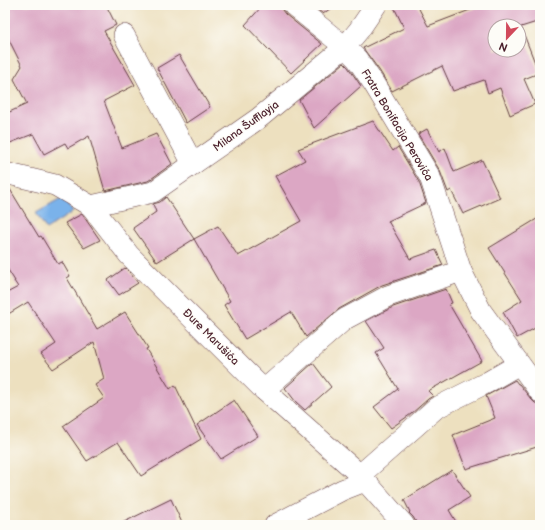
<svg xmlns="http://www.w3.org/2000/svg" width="545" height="530" viewBox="0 0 545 530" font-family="'Balsamiq Sans',sans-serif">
<rect width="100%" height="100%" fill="#fdfcf7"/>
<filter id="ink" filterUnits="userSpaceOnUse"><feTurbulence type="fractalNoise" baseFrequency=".025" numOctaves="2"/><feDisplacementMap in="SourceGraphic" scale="8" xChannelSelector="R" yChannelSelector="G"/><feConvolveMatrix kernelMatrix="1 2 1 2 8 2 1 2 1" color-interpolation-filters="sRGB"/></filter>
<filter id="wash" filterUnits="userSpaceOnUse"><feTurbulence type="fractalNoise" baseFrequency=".012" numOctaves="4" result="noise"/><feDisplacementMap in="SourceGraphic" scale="16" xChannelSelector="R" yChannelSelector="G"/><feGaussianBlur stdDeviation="0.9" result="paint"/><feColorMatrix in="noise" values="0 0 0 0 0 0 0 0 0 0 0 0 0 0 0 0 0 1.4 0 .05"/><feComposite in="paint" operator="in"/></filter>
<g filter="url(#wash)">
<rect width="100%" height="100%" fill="#ede0bf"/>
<path fill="#7ab2ea" stroke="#62688a" d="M 63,198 L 73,212 L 46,229 L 36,213 Z"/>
<g id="blocks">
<g fill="#dca7c4" fill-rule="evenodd">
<path d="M 5,5 L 106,5 L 116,25 L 104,31 L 135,85 L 104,101 L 122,148 L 156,134 L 172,164 L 148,181 L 105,191 L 89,136 L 68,148 L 65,143 L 44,154 L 33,134 L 5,145 L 5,114 L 27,104 L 14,79 L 22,66 L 5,32 Z"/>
<path d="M 263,5 L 281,5 L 282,10 L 285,14 L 322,44 L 291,73 L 245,25 Z"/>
<path d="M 312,5 L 335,5 L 323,14 Z"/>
<path d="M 393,5 L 417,5 L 428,26 L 483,5 L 540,5 L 540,21 L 521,27 L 539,73 L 524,79 L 535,104 L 510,115 L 500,88 L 488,93 L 484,80 L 453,91 L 442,66 L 392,91 L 379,70 L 363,48 L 404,28 ZM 495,26 L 519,26 L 519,50 L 495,50 Z"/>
<path d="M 179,55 L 210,107 L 186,123 L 157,68 Z"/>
<path d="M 344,63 L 348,67 L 361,86 L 314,128 L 299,100 Z"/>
<path d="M 373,121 L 393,151 L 398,147 L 419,182 L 426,203 L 388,221 L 410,259 L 436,250 L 443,265 L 382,285 L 339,309 L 306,337 L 291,312 L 245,339 L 224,305 L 230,301 L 194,239 L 218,226 L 238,256 L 301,221 L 275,176 L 305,160 L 298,149 Z"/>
<path d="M 427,129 L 439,152 L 445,148 L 454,172 L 482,160 L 500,198 L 463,214 L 451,190 L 448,192 L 440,171 L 418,134 Z"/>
<path d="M 5,186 L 8,186 L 39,237 L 41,236 L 58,264 L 62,262 L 70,276 L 67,278 L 97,329 L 125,312 L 148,348 L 146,349 L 170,389 L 175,385 L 201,439 L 141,476 L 118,442 L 87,461 L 63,426 L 104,398 L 95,385 L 104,379 L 94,342 L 53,369 L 41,354 L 56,344 L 28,302 L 5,316 L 5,294 L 18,287 L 14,281 L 15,281 L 5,265 Z"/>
<path d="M 166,197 L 194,239 L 157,262 L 133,228 L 156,212 L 153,204 L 160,202 Z"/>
<path d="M 82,214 L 100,240 L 84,248 L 65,223 Z"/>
<path d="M 540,217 L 540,328 L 539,326 L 517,338 L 503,312 L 522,300 L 489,248 Z"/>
<path d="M 125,268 L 130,273 L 138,283 L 119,295 L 108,280 Z"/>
<path d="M 446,289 L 452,303 L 449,304 L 482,361 L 428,391 L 433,396 L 428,399 L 411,414 L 391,428 L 374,407 L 398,389 L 376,353 L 384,348 L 366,321 L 393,307 Z"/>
<path d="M 313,363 L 331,387 L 305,410 L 296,402 L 285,388 Z"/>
<path d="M 515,380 L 518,384 L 519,384 L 531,399 L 535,403 L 540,404 L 540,446 L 466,469 L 453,435 L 495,418 L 486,396 Z"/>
<path d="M 234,400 L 258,436 L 221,459 L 197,425 Z"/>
<path d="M 452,470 L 470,497 L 449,510 L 458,525 L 416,525 L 416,522 L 413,517 L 409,513 L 410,512 L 404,500 Z"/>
<path d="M 171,499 L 183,525 L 118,525 Z"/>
</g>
</g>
</g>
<g filter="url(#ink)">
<use href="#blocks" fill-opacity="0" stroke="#623c41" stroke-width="1"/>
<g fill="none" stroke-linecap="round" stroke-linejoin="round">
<defs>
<g id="minor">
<path d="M 293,5 L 345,47 L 357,59 L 374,84 L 430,177 L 461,271 L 481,311 L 540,392"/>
<path d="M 124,35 L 193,164"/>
<path d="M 5,174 L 9,174 L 55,185 L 91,206 L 129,255 L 264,390 L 360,475 L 404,525"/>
<path d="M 91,206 L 153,192 L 259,118 L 345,47 L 359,30 L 376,5"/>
<path d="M 264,390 L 345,319 L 388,296 L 461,271"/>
<path d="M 360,475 L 436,408 L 488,382 L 519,364"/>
<path d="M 275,525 L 342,490 L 365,481"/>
</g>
</defs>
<use href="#minor" stroke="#623c41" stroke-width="22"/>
<use href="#minor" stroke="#fff" stroke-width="21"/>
</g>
</g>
<g text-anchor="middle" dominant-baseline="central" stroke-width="3" stroke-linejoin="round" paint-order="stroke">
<g font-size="11" fill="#4a1f2b" stroke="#fdfcf7">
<text transform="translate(397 125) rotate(59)">Fratra Bonifacija Perovića</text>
<text transform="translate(246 126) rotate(-36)">Milana Šufflayja</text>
<text transform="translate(211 337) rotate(45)">Đure Marušića</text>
</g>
</g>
<rect width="545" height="530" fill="none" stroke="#fdfcf7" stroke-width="20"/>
<g transform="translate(507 38) rotate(202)"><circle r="19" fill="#fdfcf7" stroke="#b5a4a5"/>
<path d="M0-3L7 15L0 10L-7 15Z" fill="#d1495b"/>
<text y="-6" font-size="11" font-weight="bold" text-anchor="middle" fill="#4a1f2b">N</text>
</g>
</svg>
